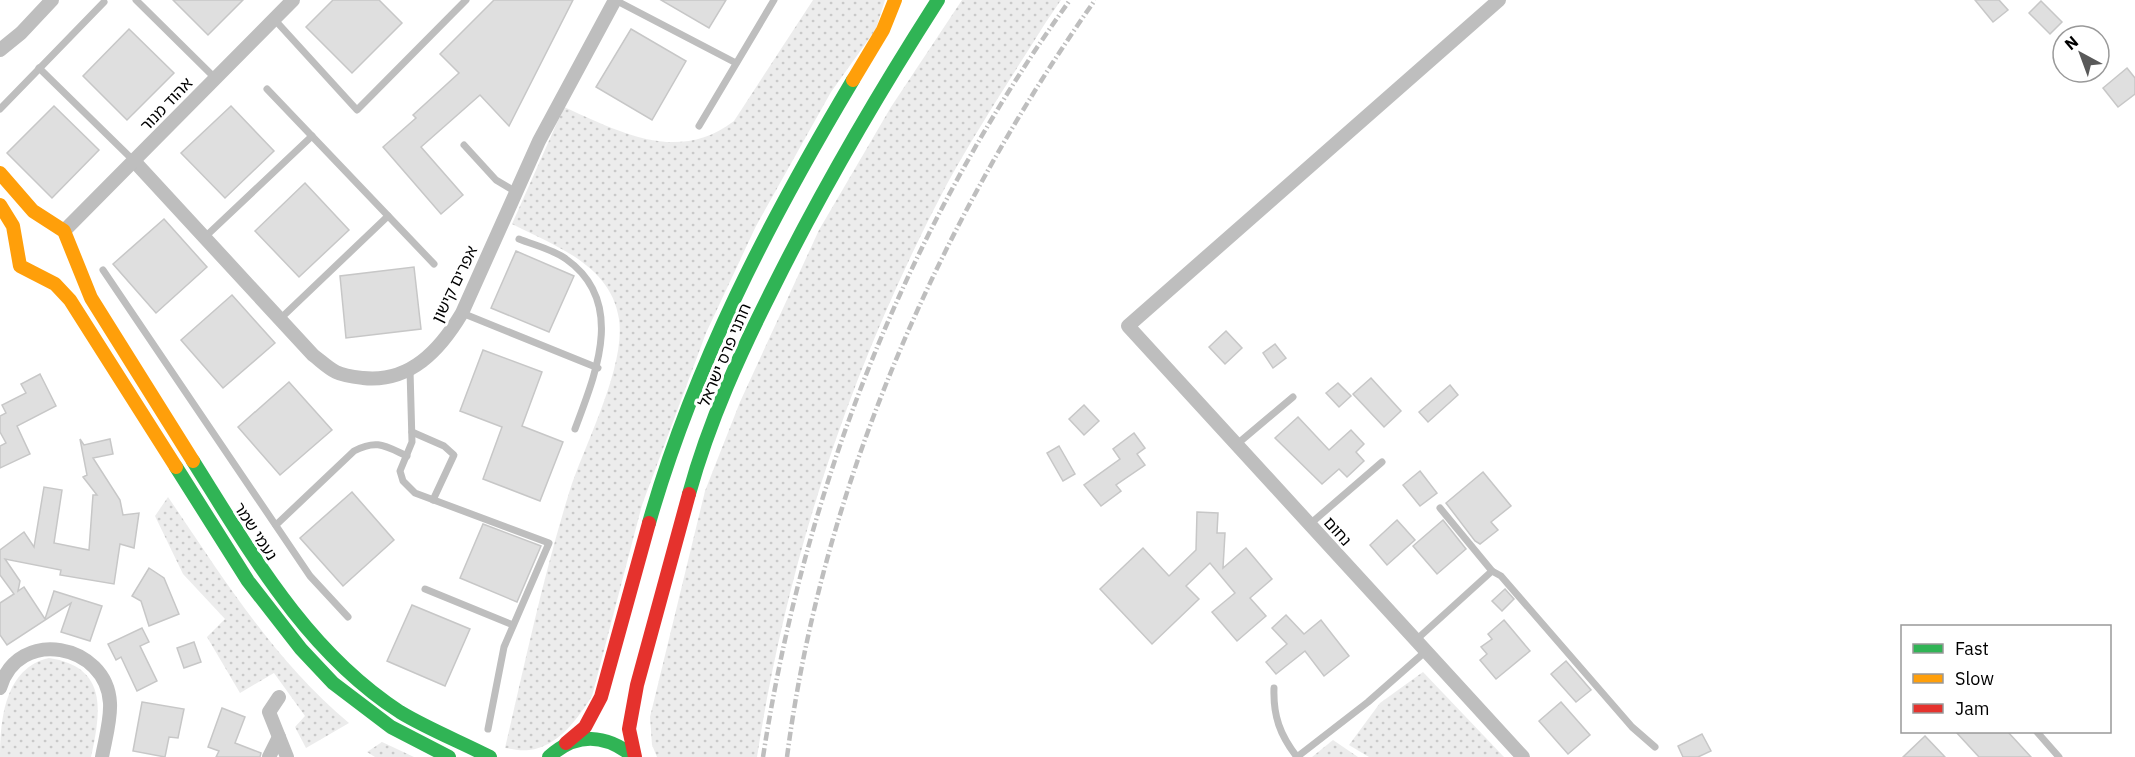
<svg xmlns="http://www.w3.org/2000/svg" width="2135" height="757" viewBox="0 0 2135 757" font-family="'IBM Plex Sans','Noto Sans Hebrew',sans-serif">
<defs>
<pattern id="grass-dots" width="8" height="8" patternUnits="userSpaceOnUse" patternTransform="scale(1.5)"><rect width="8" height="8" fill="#ececec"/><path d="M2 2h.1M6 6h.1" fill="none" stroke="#c9c9c9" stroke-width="1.8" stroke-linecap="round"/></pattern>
</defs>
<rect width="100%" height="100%" fill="#fff"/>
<g fill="url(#grass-dots)">
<path d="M 813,0 L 885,0 L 876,29 L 831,92 L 756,226 L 706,333 L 642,505 L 592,696 C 578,718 558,747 529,750 C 521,751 512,749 505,748 C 525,663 543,577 569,493 C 584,445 626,368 619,319 C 611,265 555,246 512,224 L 564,107 C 620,132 678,164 734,121 Z"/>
<path d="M 962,0 L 1061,0 L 1046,22 C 1013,75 977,129 947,184 C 852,364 788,556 757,757 L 657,757 L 652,745 L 650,717 L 705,491 L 740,402 L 819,230 L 891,107 Z"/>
<path d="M 168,497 C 222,576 274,661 349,723 L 306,748 L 295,727 L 305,716 L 274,673 L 240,693 L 207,637 L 225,619 L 183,574 L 155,516 Z"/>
<path d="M 49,658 C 108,667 101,711 91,757 L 0,757 C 0,719 5,668 49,658 Z"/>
<path d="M 1423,672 L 1504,757 L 1369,757 L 1349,745 L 1380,703 Z"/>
<path d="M 1333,740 L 1358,757 L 1312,757 Z"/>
<path d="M 382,742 L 414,757 L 375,757 L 367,752 Z"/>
</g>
<g fill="#dfdfdf" stroke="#c7c7c7" stroke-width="1.5">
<path d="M 173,0 L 243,0 L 208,35 Z"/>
<path d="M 333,0 L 379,0 L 402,23 L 352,73 L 306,27 Z"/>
<path d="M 494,0 L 573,0 L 509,126 L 480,95 L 421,147 L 463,195 L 441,214 L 383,147 L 416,118 L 413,115 L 459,73 L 440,54 Z"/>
<path d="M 661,0 L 726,0 L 709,28 Z"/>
<path d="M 1975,0 L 1999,0 L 2008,10 L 1993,22 Z"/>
<path d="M 2041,1 L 2062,22 L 2050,34 L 2029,13 Z"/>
<path d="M 129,29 L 174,73 L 127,120 L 83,76 Z"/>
<path d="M 631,29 L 686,61 L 652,120 L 596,87 Z"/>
<path d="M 2127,68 L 2135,78 L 2135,94 L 2118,107 L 2103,88 Z"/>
<path d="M 54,106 L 99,150 L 52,198 L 7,153 Z"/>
<path d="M 231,106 L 274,151 L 225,198 L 181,153 Z"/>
<path d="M 305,183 L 349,230 L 299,277 L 255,231 Z"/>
<path d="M 164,219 L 207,267 L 156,313 L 113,264 Z"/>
<path d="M 516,251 L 574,276 L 549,332 L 491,308 Z"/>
<path d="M 414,267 L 421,329 L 346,338 L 340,276 Z"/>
<path d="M 232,295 L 275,343 L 223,388 L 181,340 Z"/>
<path d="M 1226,331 L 1242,348 L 1225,364 L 1209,347 Z"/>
<path d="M 1275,344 L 1286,358 L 1273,368 L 1263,353 Z"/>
<path d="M 483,350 L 542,372 L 522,426 L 563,442 L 540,501 L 483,479 L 502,427 L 460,411 Z"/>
<path d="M 40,374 L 56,406 L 17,426 L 30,454 L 0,468 L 0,446 L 6,443 L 0,432 L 0,416 L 6,413 L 2,405 L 26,393 L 21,384 Z"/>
<path d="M 1371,378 L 1401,411 L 1384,427 L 1353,394 Z"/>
<path d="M 289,382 L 332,430 L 280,475 L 238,427 Z"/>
<path d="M 1338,383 L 1351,396 L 1339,407 L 1326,393 Z"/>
<path d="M 1450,385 L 1458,395 L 1428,422 L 1419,412 Z"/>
<path d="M 1084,405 L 1099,421 L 1084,435 L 1069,419 Z"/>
<path d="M 1298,417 L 1329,450 L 1351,430 L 1364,444 L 1356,452 L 1364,461 L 1347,477 L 1339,469 L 1322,484 L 1275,438 Z"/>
<path d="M 1134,433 L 1145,448 L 1137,454 L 1145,465 L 1116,485 L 1121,491 L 1101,506 L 1084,485 L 1120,459 L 1113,449 Z"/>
<path d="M 80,439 L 84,445 L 110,439 L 113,454 L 93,458 L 120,500 L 123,515 L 139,513 L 134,548 L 120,544 L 114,584 L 60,575 L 61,570 L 5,559 L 20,581 L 18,591 L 24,587 L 45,619 L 54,591 L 102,606 L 90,641 L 61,632 L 71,603 L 7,645 L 0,635 L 0,603 L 14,594 L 0,575 L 0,550 L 24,532 L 34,547 L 44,487 L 62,490 L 54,543 L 89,550 L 93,495 L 97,495 L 83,477 L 87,475 Z"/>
<path d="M 1059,446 L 1075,474 L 1063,481 L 1047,453 Z"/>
<path d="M 1420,471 L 1437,493 L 1420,506 L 1403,485 Z"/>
<path d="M 1483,472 L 1511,506 L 1491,522 L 1498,530 L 1480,544 L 1475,541 L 1446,503 Z"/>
<path d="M 352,492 L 394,540 L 343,586 L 300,538 Z"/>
<path d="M 1197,512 L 1218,513 L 1217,533 L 1225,533 L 1223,568 L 1246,548 L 1272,579 L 1250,598 L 1266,616 L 1237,641 L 1212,612 L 1235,593 L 1210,563 L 1186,586 L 1199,599 L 1152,644 L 1100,589 L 1143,548 L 1169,576 L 1196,550 Z"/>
<path d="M 1397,520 L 1415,540 L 1387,565 L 1370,545 Z"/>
<path d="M 1443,520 L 1466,549 L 1437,574 L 1413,546 Z"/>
<path d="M 483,524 L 541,546 L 517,602 L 460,578 Z"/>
<path d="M 149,568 L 164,578 L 179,614 L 149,626 L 141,601 L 132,596 Z"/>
<path d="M 1505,589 L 1514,599 L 1502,611 L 1492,601 Z"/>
<path d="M 412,605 L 470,629 L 445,686 L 387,661 Z"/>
<path d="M 1286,615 L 1304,634 L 1321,620 L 1349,656 L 1324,676 L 1305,651 L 1276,674 L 1266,662 L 1287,644 L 1272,628 Z"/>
<path d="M 1504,620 L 1530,651 L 1496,679 L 1480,660 L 1487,654 L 1481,647 L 1492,639 L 1488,634 Z"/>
<path d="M 142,628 L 149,642 L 140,646 L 157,681 L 137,691 L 121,657 L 116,660 L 108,644 Z"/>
<path d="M 194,642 L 201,662 L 184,668 L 177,648 Z"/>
<path d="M 1566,661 L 1591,690 L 1576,702 L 1551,674 Z"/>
<path d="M 142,702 L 184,709 L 178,738 L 169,737 L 165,757 L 133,751 Z"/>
<path d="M 1561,702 L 1590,735 L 1568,754 L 1539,721 Z"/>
<path d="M 222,708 L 245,717 L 235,743 L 261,753 L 260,757 L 216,757 L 219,751 L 208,747 Z"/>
<path d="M 1956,732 L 2008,732 L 2031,757 L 1979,757 Z"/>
<path d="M 1702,734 L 1711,751 L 1698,757 L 1683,757 L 1678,746 Z"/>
<path d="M 1925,736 L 1945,757 L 1903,757 Z"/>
</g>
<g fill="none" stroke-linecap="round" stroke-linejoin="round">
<g stroke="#bebebe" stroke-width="7">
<path d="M 136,0 L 215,78"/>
<path d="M 615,0 L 736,63"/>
<path d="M 274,19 L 357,110 L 466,0"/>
<path d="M 39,68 L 134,161"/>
<path d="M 267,89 L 434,264"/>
<path d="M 0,109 L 104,2"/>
<path d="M 699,126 L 774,0"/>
<path d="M 464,145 L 496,180 L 516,192"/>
<path d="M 205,237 L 312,136"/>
<path d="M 519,239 C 534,245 554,250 566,259 C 627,302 595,375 575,429"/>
<path d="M 103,270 L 310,576 L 348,617"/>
<path d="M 462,313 L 598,368"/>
<path d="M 280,319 L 388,216"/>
<path d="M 410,370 L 412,442 L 400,471 L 403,481 L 415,493 L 549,543 L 504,647 L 488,729"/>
<path d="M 412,432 L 444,446 L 454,455 L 433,500"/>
<path d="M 1236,445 L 1293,397"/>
<path d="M 1310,524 L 1382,462"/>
<path d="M 276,525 L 354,451 C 377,439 385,446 407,456"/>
<path d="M 1492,571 L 1501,576 L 1632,727 L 1655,747"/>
<path d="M 425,589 L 513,625"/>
<path d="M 1416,640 L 1492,571 L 1440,508"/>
<path d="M 1274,688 C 1273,716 1280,735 1297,757"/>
<path d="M 2037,732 L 2059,757"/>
<path d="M 1297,757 L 1368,702 L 1426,651"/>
</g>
<g stroke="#bebebe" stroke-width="14">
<path d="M 1499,0 L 1128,326 L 1523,757"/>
<path d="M 0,50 L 21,33 L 52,0"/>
<path d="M 134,161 L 313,355 C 321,361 328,368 336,372 C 344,376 354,377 363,378 C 410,383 440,350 462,313 L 539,141 L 615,0"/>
<path d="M 64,231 L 293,0"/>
<path d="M 0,688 C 18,626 107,644 110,703 C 111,720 105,740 102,757"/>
<path d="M 279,697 L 269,712 L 287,757"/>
<path d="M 269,757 L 279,737"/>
</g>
<g stroke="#30b455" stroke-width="14">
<path d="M 193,461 C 251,553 306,651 400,712 C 428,729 461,742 490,757"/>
<path d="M 176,467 L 248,581 L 301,649 L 333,683 L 391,727 L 449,757"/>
<path d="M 689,494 C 709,421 741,351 775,284 C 824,186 879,92 938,0"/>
<path d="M 649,523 C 694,365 769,221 853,80"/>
<path d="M 549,757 C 576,732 606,734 634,757"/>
</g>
<g stroke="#ff9f0a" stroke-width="14">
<path d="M 853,80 L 883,30 L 895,0"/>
<path d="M 0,173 L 33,211 L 64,231 L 91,298 L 193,461"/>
<path d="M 0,205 L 13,226 L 20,266 L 55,284 L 70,300 L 176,467"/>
</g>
<g stroke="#e5322d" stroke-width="14">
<path d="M 566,743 L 585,727 L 601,697 L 649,523"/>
<path d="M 635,757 L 629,729 L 637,685 L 689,494"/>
</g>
<g stroke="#bebebe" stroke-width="4.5" stroke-dasharray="9 3 1.5 3" stroke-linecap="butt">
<path d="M 763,757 C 805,484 909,224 1070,0"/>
<path d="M 787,757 C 822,487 939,222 1095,0"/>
</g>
</g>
<g text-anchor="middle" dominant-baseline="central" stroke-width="6" stroke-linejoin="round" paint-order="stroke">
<g font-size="16" fill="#000" stroke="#fff">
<text transform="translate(166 104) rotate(-46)">אהוד מנור</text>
<text transform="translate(454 284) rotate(-64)">אפרים קישון</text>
<text transform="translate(724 355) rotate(-67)">חתני פרס ישראל</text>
<text transform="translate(256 531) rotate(57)">נעמי שמר</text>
<text transform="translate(1338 531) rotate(48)">נחום</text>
</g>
</g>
<rect x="1901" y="625" width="210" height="108" fill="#ffffff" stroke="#999999" stroke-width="1.5"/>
<rect x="1913" y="644" width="30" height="9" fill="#30b455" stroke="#999999" stroke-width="1.5"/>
<text x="1955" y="655" font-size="18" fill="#000000">Fast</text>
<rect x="1913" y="674" width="30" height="9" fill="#ff9f0a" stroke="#999999" stroke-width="1.5"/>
<text x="1955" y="685" font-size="18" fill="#000000">Slow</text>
<rect x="1913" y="704" width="30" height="9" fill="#e5322d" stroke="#999999" stroke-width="1.5"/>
<text x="1955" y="715" font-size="18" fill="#000000">Jam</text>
<g transform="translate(2081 54) rotate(319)"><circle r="28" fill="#ffffff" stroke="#999999" stroke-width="1.5"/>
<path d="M0-4.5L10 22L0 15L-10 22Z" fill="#595959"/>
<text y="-9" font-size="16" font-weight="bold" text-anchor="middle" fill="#000000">N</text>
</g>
</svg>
